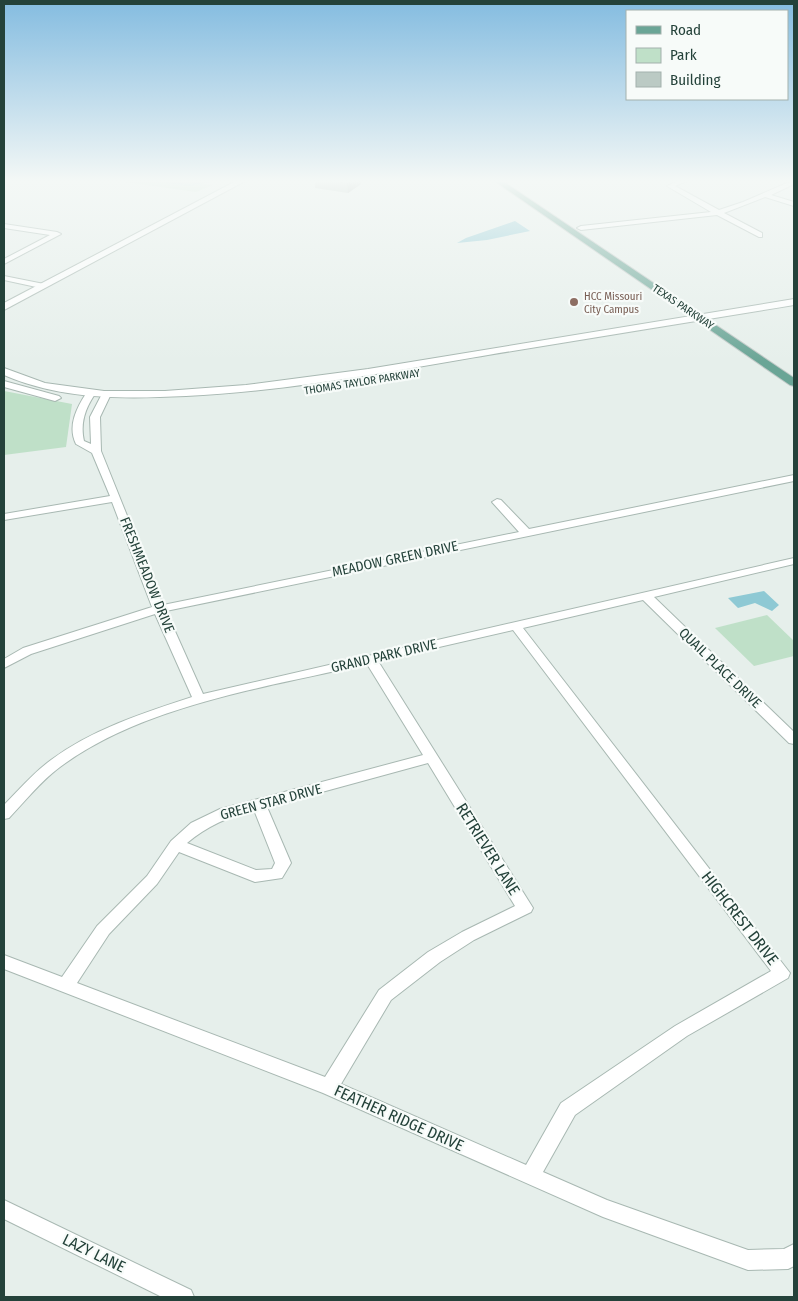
<svg xmlns="http://www.w3.org/2000/svg" width="798" height="1301" viewBox="0 0 798 1301" font-family="'Fira Sans Condensed',sans-serif">
<rect width="100%" height="100%" fill="#e6efeb"/>
<g fill="#bfe0c8">
<path d="M 111,180 L 178,180 L 213,185 L 196,192 Z"/>
<path d="M 4,391 L 72,404 L 66,447 L 4,455 Z"/>
<path d="M 767,615 L 794,641 L 794,656 L 754,666 L 715,628 Z"/>
</g>
<g fill="#8ec9d4">
<path d="M 515,221 L 530,231 L 487,240 L 457,243 L 466,238 Z"/>
<path d="M 764,591 L 779,605 L 772,611 L 755,603 L 738,608 L 728,598 Z"/>
</g>
<g fill="none" stroke-linecap="round" stroke-linejoin="round">
<path stroke="#8ec9d4" stroke-width="2" d="M 147,180 L 190,185 L 215,180"/>
<defs>
<g id="minor">
<path d="M 681,180 L 689,180 L 675,186 L 719,210 L 743,202 L 794,180 L 794,184 L 771,195 L 794,202 L 794,206 L 765,197 L 724,213 L 762,233 L 762,237 L 759,237 L 717,215 L 581,230 L 577,228 L 581,226 L 711,212 L 667,186 Z"/>
<path d="M 4,224 L 57,232 L 61,234 L 4,264 L 4,259 L 50,235 L 4,228 Z"/>
<path d="M 4,276 L 44,284 L 45,286 L 41,288 L 4,280 Z"/>
<path d="M 90,391 L 95,394 C 85,409 80,423 84,441 L 91,444 L 90,417 L 103,392 L 109,392 L 111,394 L 100,417 L 101,451 L 163,605 L 519,532 L 492,502 L 497,499 L 501,500 L 529,529 L 794,475 L 794,481 L 166,611 L 203,694 L 794,558 L 794,564 L 654,597 L 794,732 L 794,744 L 789,743 L 643,600 L 523,628 L 790,973 L 788,978 L 687,1036 L 575,1115 L 543,1172 L 607,1200 L 748,1250 L 784,1249 L 794,1244 L 794,1266 L 788,1269 L 748,1270 L 603,1217 L 323,1093 L 4,969 L 4,955 L 62,977 L 97,926 L 147,876 L 171,841 L 191,823 L 220,809 L 423,755 L 367,664 C 268,687 143,705 60,767 C 41,781 26,800 9,818 L 4,819 L 4,805 C 19,790 33,773 51,760 C 93,729 143,713 192,697 L 155,614 L 31,654 L 4,668 L 4,659 L 23,648 L 152,607 L 112,502 L 4,520 L 4,514 L 110,496 L 92,453 L 76,444 C 67,426 77,407 87,392 ZM 513,630 L 771,971 L 675,1026 L 561,1103 L 526,1165 L 341,1084 L 391,1000 L 440,962 L 474,940 L 531,912 L 533,908 L 378,661 ZM 428,763 L 515,906 L 462,932 L 428,952 L 379,990 L 325,1077 L 77,983 L 109,934 L 157,884 L 179,852 L 255,882 L 282,878 L 291,863 L 267,807 ZM 254,810 L 275,863 L 272,869 L 256,870 L 187,843 C 207,826 228,817 254,810 Z"/>
<path d="M 4,1200 L 191,1290 L 194,1297 L 162,1297 L 4,1219 Z"/>
</g>
<g id="tertiary">
<path d="M 238,180 L 247,180 L 4,310 L 4,303 Z"/>
<path d="M 794,299 L 794,305 C 692,322 590,338 488,355 C 388,372 288,391 186,396 C 124,399 62,400 4,375 L 4,368 L 45,383 L 104,391 L 165,391 L 246,385 L 368,369 Z"/>
<path d="M 4,381 L 59,396 L 61,398 L 55,401 L 4,387 Z"/>
</g>
<path id="primary" d="M 493,180 L 501,180 L 794,378 L 794,386 L 790,385 Z"/>
</defs>
<use href="#minor" stroke="#a8b8b2" stroke-width="2"/>
<use href="#tertiary" stroke="#a8b8b2" stroke-width="2"/>
<use href="#primary" stroke="#c2cac8" stroke-width="2"/>
<use href="#minor" fill="#fff" fill-rule="evenodd"/>
<use href="#tertiary" fill="#fff" fill-rule="evenodd"/>
<use href="#primary" fill="#6aa596" fill-rule="evenodd"/>
</g>
<path fill="#a1aea9" d="M 315,180 L 361,180 L 361,184 L 348,193 L 315,188 Z"/>
<path fill="#838d89" d="M 354,180 L 361,180 L 361,184 L 348,193 L 347,183 Z"/>
<path fill="#bbcac4" stroke="#838d89" d="M 321,180 L 354,180 L 347,183 Z"/>
<linearGradient id="sky" x2="0" y2="1"><stop stop-color="#84bce0"/><stop offset="0.5" stop-color="#f4f8f6"/><stop offset="1" stop-color="#f4f8f6" stop-opacity="0"/></linearGradient>
<rect width="798" height="362" fill="url(#sky)"/>
<circle fill="#8d6e63" stroke="#f7fbf9" stroke-width="2" cx="574" cy="302" r="5"/>
<g text-anchor="middle" dominant-baseline="central" stroke-width="4.5" stroke-linejoin="round" paint-order="stroke">
<g font-size="11" fill="#785e54" stroke="#f7fbf9" text-anchor="start">
<text x="584" y="296">HCC Missouri<tspan x="584" dy="13">City Campus</tspan></text>
</g>
<g font-size="11" fill="#24423a" stroke="#f7fbf9">
<text transform="translate(683 307) rotate(34)">TEXAS PARKWAY</text>
<text transform="translate(362 382) rotate(-9)">THOMAS TAYLOR PARKWAY</text>
</g>
<g font-size="14" fill="#24423a" stroke="#f7fbf9">
<text transform="translate(395 559) rotate(-12)">MEADOW GREEN DRIVE</text>
<text transform="translate(147 575) rotate(68)">FRESHMEADOW DRIVE</text>
<text transform="translate(384 656) rotate(-13)">GRAND PARK DRIVE</text>
<text transform="translate(720 668) rotate(44)">QUAIL PLACE DRIVE</text>
<text transform="translate(271 802) rotate(-15)">GREEN STAR DRIVE</text>
</g>
<g font-size="16" fill="#24423a" stroke="#f7fbf9">
<text transform="translate(488 849) rotate(58)">RETRIEVER LANE</text>
<text transform="translate(740 918) rotate(52)">HIGHCREST DRIVE</text>
<text transform="translate(399 1118) rotate(24)">FEATHER RIDGE DRIVE</text>
<text transform="translate(94 1253) rotate(26)">LAZY LANE</text>
</g>
</g>
<rect width="798" height="1301" fill="none" stroke="#24423a" stroke-width="10"/>
<rect x="626" y="10" width="162" height="90" fill="#f7fbf9" stroke="#a3b1ad"/>
<rect x="636" y="26" width="25" height="8" fill="#6aa596" stroke="#a3b1ad"/>
<text x="670" y="35" font-size="15" fill="#24423a">Road</text>
<rect x="636" y="48" width="25" height="15" fill="#bfe0c8" stroke="#a3b1ad"/>
<text x="670" y="60" font-size="15" fill="#24423a">Park</text>
<rect x="636" y="72" width="25" height="15" fill="#bbcac4" stroke="#a3b1ad"/>
<text x="670" y="85" font-size="15" fill="#24423a">Building</text>
</svg>
